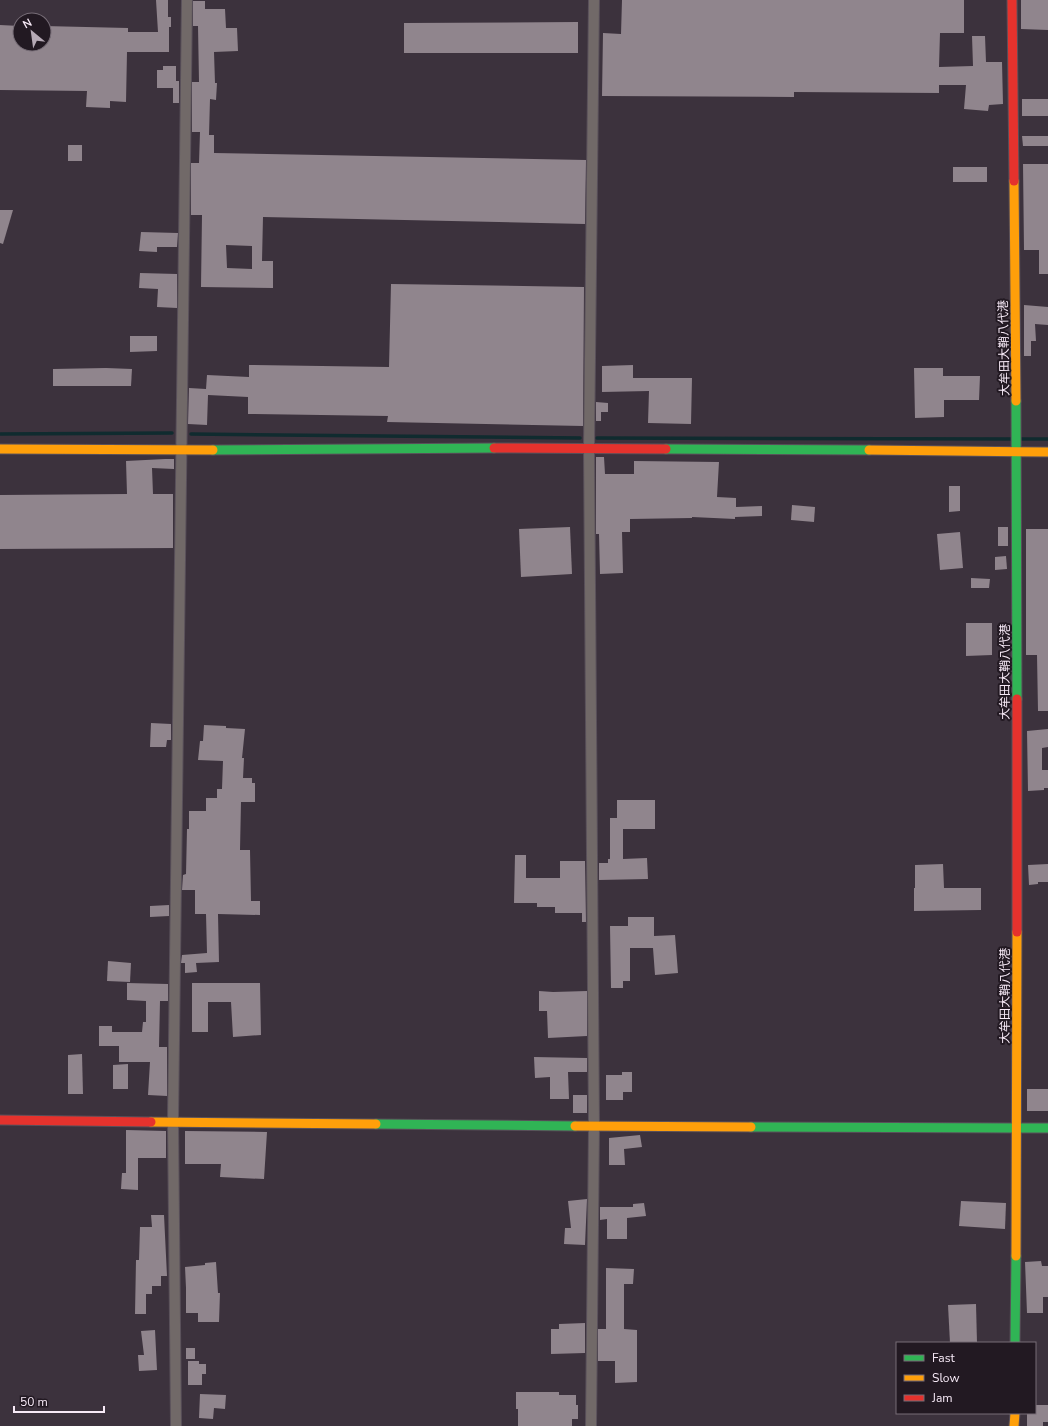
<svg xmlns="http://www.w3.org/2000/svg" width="1048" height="1426" viewBox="0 0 1048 1426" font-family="'Nunito Sans','Noto Sans JP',sans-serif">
<rect width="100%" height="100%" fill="#3c323d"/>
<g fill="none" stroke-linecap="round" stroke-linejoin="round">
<g stroke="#102b2f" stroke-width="3.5">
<path d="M 0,434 L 172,433"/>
<path d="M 191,434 L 580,438"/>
<path d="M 597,438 L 1012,439"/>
<path d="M 1020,439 L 1048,439"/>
</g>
</g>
<g fill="#90858d" fill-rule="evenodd">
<path d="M 156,0 L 168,0 L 168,17 L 171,17 L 171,27 L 169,27 L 169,52 L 127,52 L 126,102 L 110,101 L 110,108 L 86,107 L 87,91 L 0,90 L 0,25 L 20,26 L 20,44 L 44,44 L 44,26 L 128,28 L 128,32 L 158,32 Z"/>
<path d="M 622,0 L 964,0 L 964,33 L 940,33 L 939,67 L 973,66 L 972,36 L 985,36 L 986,62 L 1002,62 L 1003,104 L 989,105 L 988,111 L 964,109 L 966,85 L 939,85 L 939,93 L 794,92 L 794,97 L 602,96 L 603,33 L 621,34 Z"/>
<path d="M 1021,0 L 1048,0 L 1048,30 L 1021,29 Z"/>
<path d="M 193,1 L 205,1 L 205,9 L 225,9 L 226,28 L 237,28 L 238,51 L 214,52 L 215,83 L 217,83 L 216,100 L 210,99 L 209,135 L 214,135 L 214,153 L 586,160 L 585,224 L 263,217 L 262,261 L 273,261 L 273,288 L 201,287 L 202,215 L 191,215 L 191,163 L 199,163 L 200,132 L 192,132 L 192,82 L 199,82 L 198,26 L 193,26 ZM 226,245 L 252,246 L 252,269 L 227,268 Z"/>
<path d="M 578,22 L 578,53 L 404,53 L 404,23 Z"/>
<path d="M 163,66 L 176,66 L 176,81 L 179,81 L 179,103 L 173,103 L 173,88 L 157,88 L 157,70 L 163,70 Z"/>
<rect x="1022" y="99" width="26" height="17"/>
<path d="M 1022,136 L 1048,136 L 1048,146 L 1023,146 Z"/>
<rect x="68" y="145" width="14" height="16"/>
<path d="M 1023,164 L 1048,164 L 1048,274 L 1039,274 L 1039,250 L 1024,250 Z"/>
<rect x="953" y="167" width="34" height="15"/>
<path d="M 0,210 L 13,210 L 3,244 L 0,243 Z"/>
<path d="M 141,232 L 178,233 L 177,247 L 157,247 L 157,252 L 139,251 Z"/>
<path d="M 140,273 L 177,274 L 177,308 L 157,307 L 158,289 L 139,288 Z"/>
<path d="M 391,284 L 584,287 L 583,426 L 387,422 L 388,416 L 248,414 L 248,397 L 208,395 L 207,425 L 188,424 L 189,388 L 206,389 L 207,375 L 249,377 L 249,365 L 389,367 Z"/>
<path d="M 1024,305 L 1048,307 L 1048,325 L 1035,324 L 1036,341 L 1031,341 L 1031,356 L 1024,356 Z"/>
<path d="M 130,336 L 157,336 L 157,351 L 130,352 Z"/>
<path d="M 633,365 L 633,378 L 692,378 L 691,424 L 648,423 L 649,391 L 602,392 L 602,366 Z"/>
<path d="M 106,368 L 132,369 L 131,386 L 53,386 L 53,369 Z"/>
<path d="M 914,368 L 943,368 L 943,376 L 980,376 L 979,400 L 944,400 L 944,417 L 915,418 Z"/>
<path d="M 596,402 L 608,403 L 608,412 L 601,412 L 601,421 L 596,421 Z"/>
<path d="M 596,457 L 604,457 L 605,474 L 634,474 L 634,461 L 719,462 L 717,497 L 736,498 L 736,507 L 762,506 L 762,516 L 735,517 L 735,519 L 692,517 L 692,518 L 630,519 L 630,532 L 622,532 L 623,573 L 600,574 L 599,534 L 596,534 Z"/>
<path d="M 165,459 L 174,459 L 174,469 L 152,468 L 153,494 L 173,494 L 173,548 L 0,549 L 0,495 L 127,494 L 126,461 Z"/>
<path d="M 949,486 L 960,486 L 960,511 L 949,512 Z"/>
<path d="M 792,505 L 815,507 L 814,522 L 791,520 Z"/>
<path d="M 570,527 L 572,574 L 521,577 L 519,529 Z"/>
<rect x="998" y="527" width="10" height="19"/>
<path d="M 1026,529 L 1048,529 L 1048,711 L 1038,711 L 1037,655 L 1026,655 Z"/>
<path d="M 960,532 L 963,568 L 940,570 L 937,534 Z"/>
<path d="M 1006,556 L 1007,569 L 995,570 L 995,557 Z"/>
<path d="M 971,578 L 990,579 L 989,588 L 971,588 Z"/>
<path d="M 966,623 L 992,623 L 992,655 L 966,656 Z"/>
<path d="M 151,723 L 171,724 L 171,740 L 167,740 L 166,747 L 150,747 Z"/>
<path d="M 204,725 L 226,726 L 226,728 L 245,729 L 242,758 L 244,758 L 243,778 L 252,778 L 252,783 L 255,783 L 255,802 L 241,802 L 240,850 L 250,850 L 251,901 L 260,901 L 260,915 L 218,914 L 219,962 L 196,963 L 197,972 L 185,973 L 185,963 L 181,963 L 182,955 L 207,953 L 206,914 L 195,914 L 195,890 L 182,890 L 183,875 L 186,874 L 187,829 L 189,829 L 189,811 L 206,811 L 206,798 L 217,798 L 217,789 L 222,789 L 223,761 L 198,760 L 200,741 L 203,741 Z"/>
<path d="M 1048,729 L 1048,747 L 1042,748 L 1042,770 L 1048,770 L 1048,788 L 1044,788 L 1044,790 L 1028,791 L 1027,731 Z"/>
<path d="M 617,800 L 655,800 L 655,829 L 623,829 L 623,859 L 647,858 L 648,879 L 599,880 L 599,863 L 608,863 L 608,859 L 610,859 L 610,818 L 617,818 Z"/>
<path d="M 515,855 L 526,855 L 526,878 L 560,878 L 560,861 L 585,861 L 586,922 L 582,922 L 582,913 L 555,913 L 555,907 L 537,907 L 537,903 L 514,903 Z"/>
<path d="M 943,864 L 944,888 L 981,888 L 981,910 L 914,911 L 914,888 L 915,888 L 915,865 Z"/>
<path d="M 1048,864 L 1048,882 L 1038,882 L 1038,884 L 1029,885 L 1028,865 Z"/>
<path d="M 169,905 L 169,916 L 150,917 L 150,906 Z"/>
<path d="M 628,917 L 654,917 L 654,936 L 675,935 L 678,973 L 655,975 L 653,948 L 630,948 L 630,981 L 623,981 L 623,988 L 611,988 L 610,926 L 628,926 Z"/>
<path d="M 108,961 L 131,963 L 130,982 L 107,981 Z"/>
<path d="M 127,983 L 168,984 L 168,1001 L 160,1001 L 159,1047 L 167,1047 L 167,1096 L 148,1095 L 150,1062 L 119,1062 L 119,1046 L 99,1046 L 99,1026 L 112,1026 L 112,1032 L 142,1032 L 143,1022 L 146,1022 L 146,1001 L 127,1000 Z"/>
<path d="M 192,983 L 260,983 L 261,1035 L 233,1037 L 231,1002 L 208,1002 L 208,1032 L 192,1032 Z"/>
<path d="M 539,991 L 553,992 L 587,991 L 587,1036 L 548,1038 L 547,1011 L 539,1011 Z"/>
<path d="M 82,1054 L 83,1094 L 68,1094 L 68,1055 Z"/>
<path d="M 534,1057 L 587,1058 L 587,1072 L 568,1072 L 569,1099 L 550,1099 L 550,1077 L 535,1078 Z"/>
<path d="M 128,1064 L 128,1089 L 113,1089 L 113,1065 Z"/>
<path d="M 622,1072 L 632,1072 L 632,1092 L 623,1092 L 623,1100 L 606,1100 L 606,1075 L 622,1075 Z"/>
<rect x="1027" y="1089" width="21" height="22"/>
<rect x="573" y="1095" width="14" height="18"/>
<path d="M 126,1130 L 166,1131 L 166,1158 L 138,1158 L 138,1190 L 121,1189 L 122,1173 L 126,1173 Z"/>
<path d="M 185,1131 L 267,1132 L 264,1179 L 220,1177 L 221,1164 L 185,1164 Z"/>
<path d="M 640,1135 L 642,1147 L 624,1149 L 625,1165 L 609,1165 L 609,1138 Z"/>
<path d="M 587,1199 L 585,1245 L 564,1244 L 565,1228 L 571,1228 L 568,1201 Z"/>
<path d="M 961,1201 L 1006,1203 L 1005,1229 L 959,1226 Z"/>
<path d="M 644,1203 L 646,1216 L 627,1218 L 627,1239 L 607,1239 L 607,1219 L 600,1220 L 600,1207 L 633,1207 L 633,1204 Z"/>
<path d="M 151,1215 L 164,1215 L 167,1276 L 161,1276 L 161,1286 L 152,1286 L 152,1294 L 146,1294 L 146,1314 L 135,1314 L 136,1260 L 139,1260 L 140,1227 L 152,1227 Z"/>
<path d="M 1041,1261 L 1042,1266 L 1048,1266 L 1048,1297 L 1043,1297 L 1043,1313 L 1027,1313 L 1025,1262 Z"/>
<path d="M 216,1262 L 218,1293 L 220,1293 L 219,1322 L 198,1322 L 198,1313 L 186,1313 L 186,1288 L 185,1267 L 205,1265 L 205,1263 Z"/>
<path d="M 606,1268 L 634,1269 L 633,1284 L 624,1284 L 624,1329 L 637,1330 L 637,1382 L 615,1383 L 615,1361 L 598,1361 L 598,1329 L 606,1329 Z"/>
<path d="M 976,1304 L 977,1343 L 950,1343 L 948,1305 Z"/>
<path d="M 585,1323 L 585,1353 L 551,1354 L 551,1329 L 559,1329 L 559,1324 Z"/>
<path d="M 155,1330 L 157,1370 L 139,1371 L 138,1355 L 144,1355 L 141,1331 Z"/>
<rect x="186" y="1348" width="9" height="11"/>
<path d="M 188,1361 L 199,1361 L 199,1364 L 206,1364 L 206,1374 L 202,1374 L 202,1385 L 188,1385 Z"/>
<path d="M 516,1392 L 559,1392 L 559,1395 L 576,1395 L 576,1405 L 578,1405 L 578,1419 L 572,1419 L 572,1426 L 518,1426 L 518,1409 L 516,1409 Z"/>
<path d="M 200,1394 L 226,1395 L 225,1409 L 214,1408 L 213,1419 L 199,1418 Z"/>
<path d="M 1035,1405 L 1048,1405 L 1048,1422 L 1043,1422 L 1043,1426 L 1027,1426 L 1027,1413 L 1035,1413 Z"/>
</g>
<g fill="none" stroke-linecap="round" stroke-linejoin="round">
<defs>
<g id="street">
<path d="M 176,1426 L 173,1121 L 187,0"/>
<path d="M 591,1426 L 594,1126 L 589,448 L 594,0"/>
</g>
<g id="fast">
<path d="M 1016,401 L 1017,699"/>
<path d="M 666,449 L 869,450"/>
<path d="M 213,450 L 494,448"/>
<path d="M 376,1124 L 575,1126"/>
<path d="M 751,1127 L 1048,1128"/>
<path d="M 1015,1343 L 1016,1256"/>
</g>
<g id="slow">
<path d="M 1014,181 L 1016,401"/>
<path d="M 0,449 L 213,450"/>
<path d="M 869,450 L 1048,452"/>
<path d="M 151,1122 L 376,1124"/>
<path d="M 575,1126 L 751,1127"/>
<path d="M 1016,1256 L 1017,932"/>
<path d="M 1014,1426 L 1015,1413"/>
</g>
<g id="jam">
<path d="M 1012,0 L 1014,181"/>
<path d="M 494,448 L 666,449"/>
<path d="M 1017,699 L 1017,932"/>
<path d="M 0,1120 L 151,1122"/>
</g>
</defs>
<use href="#street" stroke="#59505a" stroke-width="12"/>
<use href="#fast" stroke="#59505a" stroke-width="11"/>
<use href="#slow" stroke="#59505a" stroke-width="11"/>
<use href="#jam" stroke="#59505a" stroke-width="11"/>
<use href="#street" stroke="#716968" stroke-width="10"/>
<use href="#fast" stroke="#30b455" stroke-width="9"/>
<use href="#slow" stroke="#ff9f0a" stroke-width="9"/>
<use href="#jam" stroke="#e5322d" stroke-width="9"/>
</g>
<g text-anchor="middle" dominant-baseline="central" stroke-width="4" stroke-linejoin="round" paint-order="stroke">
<g font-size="12" fill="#f7eaf7" stroke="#221922">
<text transform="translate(1004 348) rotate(-91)">大牟田大鞘八代港</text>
<text transform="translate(1005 672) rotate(-90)">大牟田大鞘八代港</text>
<text transform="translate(1005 996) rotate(-90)">大牟田大鞘八代港</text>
</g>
</g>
<rect x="896" y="1342" width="140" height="72" fill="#221922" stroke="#776d77"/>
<rect x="904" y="1355" width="20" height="6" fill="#30b455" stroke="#776d77"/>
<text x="932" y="1362" font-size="12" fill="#f7eaf7">Fast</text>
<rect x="904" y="1375" width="20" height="6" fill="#ff9f0a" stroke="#776d77"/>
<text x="932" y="1382" font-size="12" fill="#f7eaf7">Slow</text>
<rect x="904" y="1395" width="20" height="6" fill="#e5322d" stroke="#776d77"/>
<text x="932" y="1402" font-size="12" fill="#f7eaf7">Jam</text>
<g transform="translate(32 32) rotate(331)"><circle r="19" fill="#221922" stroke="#776d77"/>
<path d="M0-3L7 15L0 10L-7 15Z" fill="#b6aab6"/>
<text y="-6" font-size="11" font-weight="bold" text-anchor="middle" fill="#f7eaf7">N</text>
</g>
<path d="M14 1406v6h90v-6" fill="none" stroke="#f7eaf7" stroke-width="2"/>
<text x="20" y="1406" font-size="12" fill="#f7eaf7" stroke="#221922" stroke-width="3" paint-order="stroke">50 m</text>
</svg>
